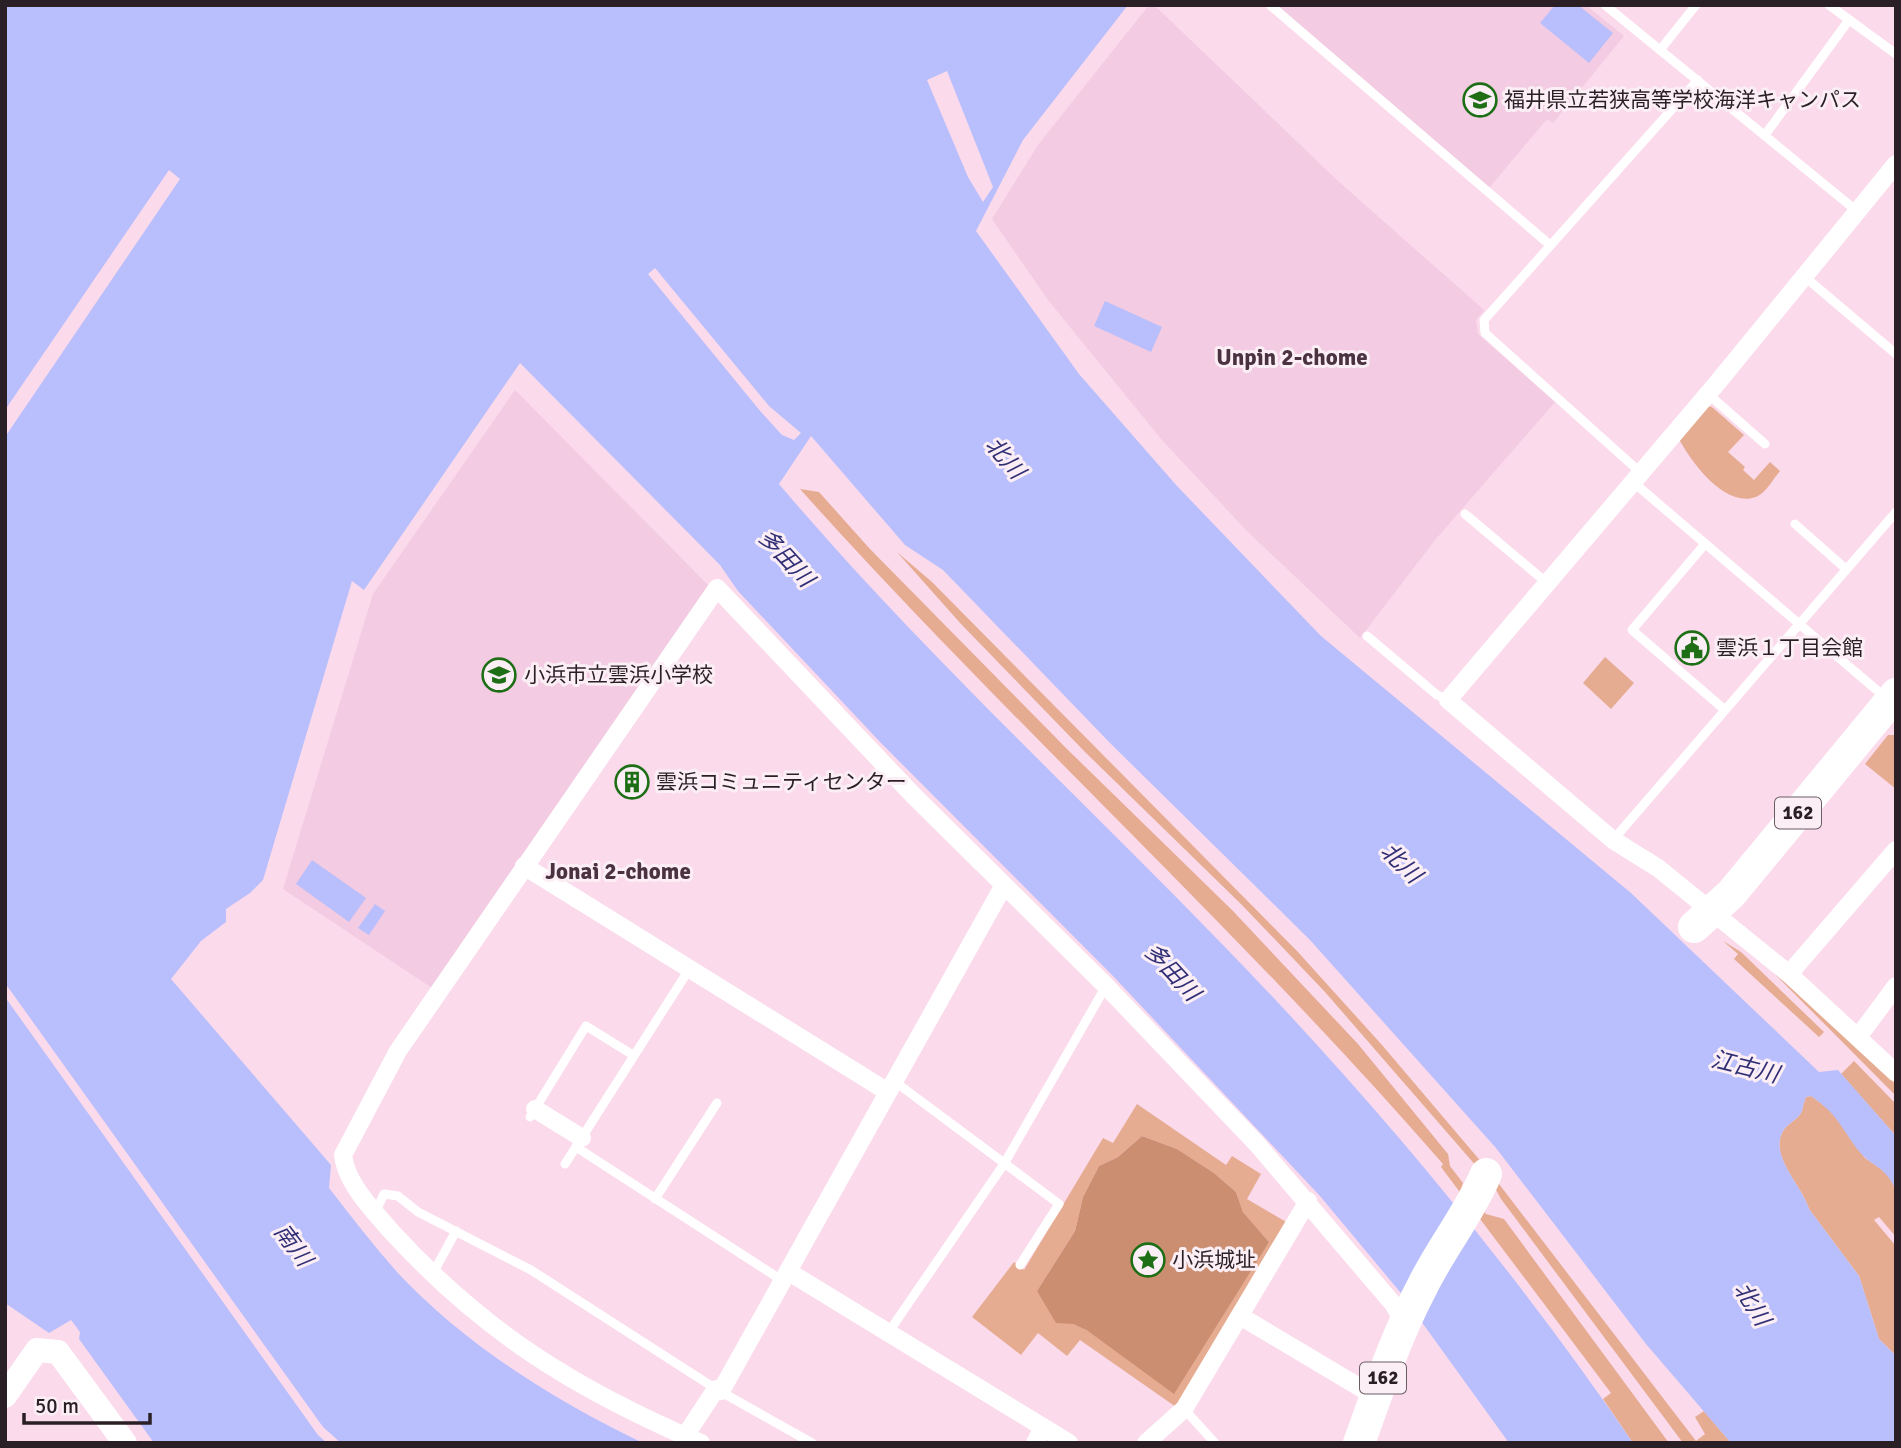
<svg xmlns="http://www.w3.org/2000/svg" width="1901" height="1448" viewBox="0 0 1901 1448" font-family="Signika,'Noto Sans JP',sans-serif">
<rect width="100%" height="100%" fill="#fbdaec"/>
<g fill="#f3cbe2">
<path d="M 1149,5 L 1154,5 L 1338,181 L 1484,310 L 1476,320 L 1478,334 L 1555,402 L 1435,540 L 1360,638 L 1246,530 L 1162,440 L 1048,300 L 992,219 L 1038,145 Z"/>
<path d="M 1277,5 L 1586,5 L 1624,36 L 1553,123 L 1547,119 L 1489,188 Z"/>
<path d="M 515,390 L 710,587 L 432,988 L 283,889 L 373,594 Z"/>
</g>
<g fill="#e6ac91" fill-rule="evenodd">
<path d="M 1707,406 L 1712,407 L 1744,435 L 1728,452 L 1745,467 L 1743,470 L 1754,480 L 1770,462 L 1780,471 C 1774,478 1766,492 1758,496 C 1727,511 1691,462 1679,439 Z"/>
<path d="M 800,489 L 819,492 L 870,549 L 1067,749 L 1232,910 L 1358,1044 L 1448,1154 L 1450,1166 L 1463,1183 L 1461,1189 L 1486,1214 L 1504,1219 L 1669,1443 L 1633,1443 L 1603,1399 L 1611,1393 L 1441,1167 L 1443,1164 C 1239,929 1008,721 800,489 Z"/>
<path d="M 897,552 L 932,582 L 1297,951 L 1382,1045 L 1483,1164 L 1477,1167 L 1325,992 L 1242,905 L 1085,752 L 961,624 Z"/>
<path d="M 1605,657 L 1634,683 L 1611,709 L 1583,683 Z"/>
<path d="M 1888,735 L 1896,735 L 1896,789 L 1865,764 Z"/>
<path d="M 1723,941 L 1741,952 L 1824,1032 L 1819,1037 L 1734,959 L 1738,954 Z"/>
<path d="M 1761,960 L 1896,1084 L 1896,1096 Z"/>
<path d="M 1854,1061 L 1896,1104 L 1896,1136 L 1841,1074 Z"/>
<path d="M 1811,1096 L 1833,1112 L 1865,1158 L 1888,1174 L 1896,1190 L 1896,1237 L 1879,1217 L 1874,1220 L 1896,1246 L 1896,1356 L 1879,1339 L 1859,1276 L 1809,1209 C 1803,1187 1770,1157 1782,1133 C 1786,1124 1796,1121 1801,1113 C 1803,1108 1804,1101 1806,1097 Z"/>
<path d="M 1137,1104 L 1226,1165 L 1232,1156 L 1261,1174 L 1247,1199 L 1288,1223 L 1176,1407 L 1080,1340 L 1067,1356 L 1038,1333 L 1021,1355 L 972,1317 L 1014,1262 L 1024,1270 L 1103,1138 L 1113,1143 ZM 1142,1136 L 1177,1149 L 1214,1173 L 1236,1192 L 1243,1212 L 1269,1242 L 1088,1331 L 1073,1324 L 1037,1291 L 1075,1231 L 1083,1197 L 1099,1166 L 1118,1157 Z"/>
<path d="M 1496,1180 L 1696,1441 L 1705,1434 L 1695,1417 L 1704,1411 L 1731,1443 L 1683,1443 L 1501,1199 L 1495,1188 Z"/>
</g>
<path fill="#cc8e71" d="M 1142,1136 L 1177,1149 L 1214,1173 L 1236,1192 L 1243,1212 L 1269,1242 L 1174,1394 L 1088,1331 L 1073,1324 L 1056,1323 L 1037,1291 L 1075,1231 L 1083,1197 L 1099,1166 L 1118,1157 Z"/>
<g fill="#b9bffc">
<path d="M 5,5 L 1128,5 L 1023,140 L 976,231 L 1079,374 L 1177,486 L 1321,636 L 1631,893 L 1819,1072 L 1838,1070 L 1896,1136 L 1896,1190 C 1883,1163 1872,1168 1858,1150 C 1840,1126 1838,1115 1811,1096 L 1806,1097 C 1804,1101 1803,1109 1801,1113 C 1796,1121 1786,1124 1782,1133 C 1770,1157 1803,1187 1809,1209 L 1859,1276 L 1879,1339 L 1896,1356 L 1896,1443 L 1731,1443 L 1646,1344 L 1496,1148 L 1310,940 L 1110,743 L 943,570 L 905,545 L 811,436 L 779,484 C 917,647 1074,791 1223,945 C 1373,1099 1511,1265 1633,1443 L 1509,1443 L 1400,1292 L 1320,1196 L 1113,976 L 881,743 L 738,591 L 720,565 L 520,363 L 364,590 L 352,581 L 263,880 L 250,893 L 226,909 L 226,922 L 201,941 L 171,979 L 331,1165 L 329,1188 C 351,1216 373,1245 397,1272 C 465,1345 554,1400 643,1443 L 154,1443 L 79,1339 L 80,1332 L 71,1320 L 49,1333 L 5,1303 Z"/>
<path d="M 1555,5 L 1578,5 L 1613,33 L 1589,63 L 1540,23 Z"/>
<path d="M 1105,301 L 1162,327 L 1151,352 L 1094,326 Z"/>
<path d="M 312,860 L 366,898 L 349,922 L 296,884 Z"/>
<path d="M 375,904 L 385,911 L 369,935 L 358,928 Z"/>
</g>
<g fill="#fbdaec">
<path d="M 947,71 L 993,187 L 983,202 L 968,177 L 927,80 Z"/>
<path d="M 169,170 L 180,179 L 5,437 L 5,410 Z"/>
<path d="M 655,268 L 769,406 L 801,433 L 794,440 L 782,435 L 761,412 L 648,274 Z"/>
<path d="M 5,983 L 323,1427 L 341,1443 L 327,1443 L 318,1435 L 5,997 Z"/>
</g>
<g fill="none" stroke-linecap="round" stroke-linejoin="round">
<g stroke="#fff" stroke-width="9">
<path d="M 1270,5 L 1550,245"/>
<path d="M 1605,5 L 1858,212"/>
<path d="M 1829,5 L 1896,54"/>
<path d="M 1660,50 L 1696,5"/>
<path d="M 1765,135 L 1849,20"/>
<path d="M 1805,277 L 1896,354"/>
<path d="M 1708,394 L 1765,444"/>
<path d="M 1641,473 L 1485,333 L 1484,320 L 1698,80"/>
<path d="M 1633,482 L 1886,698"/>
<path d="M 1465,514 L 1547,583"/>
<path d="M 1795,524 L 1846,569"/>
<path d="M 1705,544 L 1632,630 L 1725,710"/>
<path d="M 1367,636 L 1437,695 L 1448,700"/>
<path d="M 1613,840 L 1896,512"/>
<path d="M 894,1081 L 1059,1204 L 1020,1265"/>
<path d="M 530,1117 L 586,1026 L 633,1055"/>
<path d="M 576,1147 L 783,1281"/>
<path d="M 565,1164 L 690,968"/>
<path d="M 655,1199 L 717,1103"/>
<path d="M 375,1213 L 384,1194 L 398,1196 L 418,1212 L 531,1270 L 716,1389 L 812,1443"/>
<path d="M 432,1275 L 456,1231"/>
<path d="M 888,1333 L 1004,1164 L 1106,986"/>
<path d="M 1184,1409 L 1215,1443"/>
</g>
<g stroke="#fff" stroke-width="18">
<path d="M 1896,164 L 1718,382 L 1448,700 L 1613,840 L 1658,868 L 1789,974 L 1896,1073"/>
<path d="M 524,866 L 888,1092"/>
<path d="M 1789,974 L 1896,850"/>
<path d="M 1858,1037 L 1896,986"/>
<path d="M 535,1109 L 582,1138"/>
<path d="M 789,1272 L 1069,1443"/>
<path d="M 1240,1316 L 1376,1397"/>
<path d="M 721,1391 L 1004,885"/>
<path d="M 685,1436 L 716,1389"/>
<path d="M 701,1443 C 575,1389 483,1332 390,1230 C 372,1209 346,1183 343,1155 L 398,1051 L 717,588 L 913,795 L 1106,986 L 1257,1144 L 1394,1305 L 1404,1324"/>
<path d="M 1035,1443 L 1043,1427"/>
<path d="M 1146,1443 L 1184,1409 L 1308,1201"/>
</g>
<path stroke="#fff" stroke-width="24" d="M 5,1396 L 37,1350 L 58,1352 L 125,1443"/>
<g stroke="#fff" stroke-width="32">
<path d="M 1694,927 L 1731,894 L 1896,694"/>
<path d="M 1359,1443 C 1378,1391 1396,1336 1422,1287 C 1441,1248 1469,1214 1486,1174"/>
</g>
</g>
<defs>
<symbol id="school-ring" viewBox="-11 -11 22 22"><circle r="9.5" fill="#fbeef5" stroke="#1d6e15" stroke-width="1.5"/><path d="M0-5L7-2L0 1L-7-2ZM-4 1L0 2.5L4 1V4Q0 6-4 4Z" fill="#1d6e15"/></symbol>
<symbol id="civic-ring" viewBox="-11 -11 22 22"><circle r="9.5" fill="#fbeef5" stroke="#1d6e15" stroke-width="1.5"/><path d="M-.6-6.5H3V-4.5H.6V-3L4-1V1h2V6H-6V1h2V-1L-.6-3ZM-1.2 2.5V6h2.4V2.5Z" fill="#1d6e15"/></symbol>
<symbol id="building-ring" viewBox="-11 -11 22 22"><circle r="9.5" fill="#fbeef5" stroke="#1d6e15" stroke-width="1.5"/><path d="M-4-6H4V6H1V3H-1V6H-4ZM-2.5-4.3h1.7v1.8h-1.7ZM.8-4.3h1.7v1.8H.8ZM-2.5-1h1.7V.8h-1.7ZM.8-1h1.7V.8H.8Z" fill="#1d6e15"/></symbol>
<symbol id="sight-ring" viewBox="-11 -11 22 22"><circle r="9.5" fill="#fbeef5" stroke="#1d6e15" stroke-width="1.5"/><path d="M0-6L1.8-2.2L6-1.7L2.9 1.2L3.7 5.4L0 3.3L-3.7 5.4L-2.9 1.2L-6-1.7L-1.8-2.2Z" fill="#1d6e15"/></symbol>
</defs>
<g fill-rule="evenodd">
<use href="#school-ring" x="1461" y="81" width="38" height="38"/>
<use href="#civic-ring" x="1673" y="629" width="38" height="38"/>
<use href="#school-ring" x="480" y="656" width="38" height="38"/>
<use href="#building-ring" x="613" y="763" width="38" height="38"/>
<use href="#sight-ring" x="1129" y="1241" width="38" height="38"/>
</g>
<g text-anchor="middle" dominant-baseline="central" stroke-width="6" stroke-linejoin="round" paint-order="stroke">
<g fill="#fbeef5" stroke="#695d64" stroke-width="2">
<rect x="1775" y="797.5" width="46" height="31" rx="5"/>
<rect x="1360" y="1362.5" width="46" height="31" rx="5"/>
</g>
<g font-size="19" font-weight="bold" fill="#2b1f26">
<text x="1798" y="813">162</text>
<text x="1383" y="1378">162</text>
</g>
<g font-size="21" fill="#2b1f26" stroke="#fbeef5" text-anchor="start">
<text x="1504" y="100">福井県立若狭高等学校海洋キャンパス</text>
<text x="1716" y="648">雲浜１丁目会館</text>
<text x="524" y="675">小浜市立雲浜小学校</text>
<text x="656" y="782">雲浜コミュニティセンター</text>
<text x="1172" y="1260">小浜城址</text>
</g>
<g font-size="23" font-weight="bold" fill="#4b3241" stroke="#fbeef5">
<text x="1292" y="357">Unpin 2-chome</text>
<text x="618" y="871">Jonai 2-chome</text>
</g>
<g font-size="23" font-style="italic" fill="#312f75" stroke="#fbeef5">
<text transform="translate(1005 458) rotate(49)">北川</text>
<text transform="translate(786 558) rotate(47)">多田川</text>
<text transform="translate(1401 863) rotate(44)">北川</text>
<text transform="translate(1172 972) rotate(47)">多田川</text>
<text transform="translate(1745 1067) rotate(14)">江古川</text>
<text transform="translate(293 1245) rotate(53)">南川</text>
<text transform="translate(1752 1304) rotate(58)">北川</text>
</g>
</g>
<rect width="1901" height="1448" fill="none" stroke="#2b1f26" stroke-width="14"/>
<path d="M24 1413v10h126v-10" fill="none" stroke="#2b1f26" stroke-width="3.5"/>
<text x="35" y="1413" font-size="21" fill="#2b1f26" stroke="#fbeef5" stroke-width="5" paint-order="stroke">50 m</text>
</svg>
